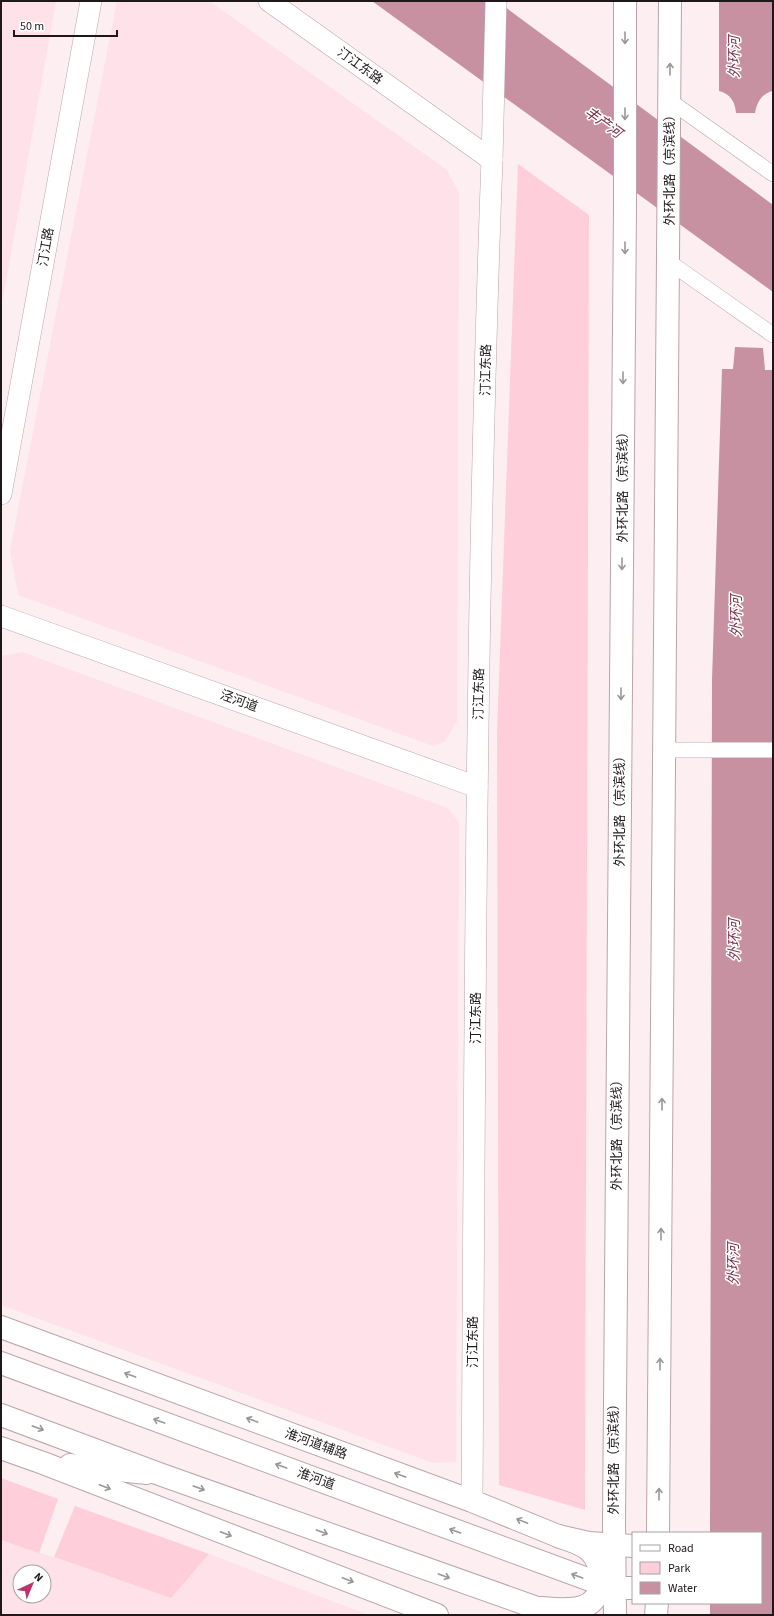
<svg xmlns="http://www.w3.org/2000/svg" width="774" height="1616" viewBox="0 0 774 1616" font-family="'Source Sans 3','Noto Sans SC',sans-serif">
<rect width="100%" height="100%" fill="#fdeef2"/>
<g fill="#fee1e9" fill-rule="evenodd">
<path d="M 1,1 L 56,1 L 1,309 Z"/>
<path d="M 117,1 L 209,1 L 447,170 L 459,193 L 457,721 L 445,741 L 433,746 L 18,595 L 10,550 Z"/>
<path d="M 22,652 L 448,808 L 459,822 L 456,1462 L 433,1463 L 1,1305 L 1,656 Z"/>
<path d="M 1,1539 L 171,1598 L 209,1554 L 368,1615 L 1,1615 ZM 20,1572 L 44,1572 L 44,1596 L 20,1596 Z"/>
</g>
<g fill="#fecedb">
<path d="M 518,164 L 589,215 L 585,1510 L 499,1485 L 497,733 Z"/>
<path d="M 773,675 L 773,1615 L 772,1615 L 773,799 Z"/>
<path d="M 1,1478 L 58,1499 L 39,1553 L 1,1540 Z"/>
<path d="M 75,1506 L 209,1554 L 171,1598 L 54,1557 Z"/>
</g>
<g fill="#c791a1">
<path d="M 372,1 L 497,1 L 773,205 L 773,292 Z"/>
<path d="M 719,1 L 773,1 L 773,91 C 762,93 757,102 755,113 L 736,113 C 735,101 730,94 719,91 Z"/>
<path d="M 735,347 L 763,348 L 765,370 L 773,370 L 772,1615 L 710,1615 L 710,1603 L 761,1603 L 761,1533 L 710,1533 L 712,680 L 722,369 L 733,369 Z"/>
</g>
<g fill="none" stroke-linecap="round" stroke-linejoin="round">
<defs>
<g id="street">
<path d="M 670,101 L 773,174"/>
<path d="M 669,262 L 773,335"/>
<path d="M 665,750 L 773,750"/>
</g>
<g id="secondary">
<path d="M 269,1 L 492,160 C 475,607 475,1054 472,1501"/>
<path d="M 492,160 L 496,1"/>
<path d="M 1,494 L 91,1"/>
<path d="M 1,616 L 477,787"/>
</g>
<g id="primary">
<path d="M 1,1327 L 472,1501 L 558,1536 L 589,1543 L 633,1546"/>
<path d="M 1,1448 L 43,1463 L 437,1615"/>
<path d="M 70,1465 L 147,1473"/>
</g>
<g id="highway">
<path d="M 1,1363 L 601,1584 L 614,1588 L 633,1588"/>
<path d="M 1,1415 L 162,1475 L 557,1615"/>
<path d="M 658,1533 L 670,1"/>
<path d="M 542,1608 C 555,1609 569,1611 582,1607 C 607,1600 605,1564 589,1550 C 581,1543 568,1540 558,1536"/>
<path d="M 615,1615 L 614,1521 L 625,209 L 625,1"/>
<path d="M 656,1615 L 657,1603"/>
</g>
</defs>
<use href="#street" stroke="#b8a5aa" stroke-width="16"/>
<use href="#secondary" stroke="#b8a5aa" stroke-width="22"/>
<use href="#primary" stroke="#b8a5aa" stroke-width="24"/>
<use href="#highway" stroke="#b8a5aa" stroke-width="24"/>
<use href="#street" stroke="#fff" stroke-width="15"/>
<use href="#secondary" stroke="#fff" stroke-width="21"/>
<use href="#primary" stroke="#fff" stroke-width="22"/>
<use href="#highway" stroke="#fff" stroke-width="22"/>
</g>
<defs><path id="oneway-shaft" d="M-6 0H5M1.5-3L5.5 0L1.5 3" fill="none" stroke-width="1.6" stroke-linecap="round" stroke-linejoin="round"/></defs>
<g stroke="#9a9798">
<use href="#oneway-shaft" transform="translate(625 38) rotate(90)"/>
<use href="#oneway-shaft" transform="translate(670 69) rotate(-90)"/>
<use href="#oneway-shaft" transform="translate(625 114) rotate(90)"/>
<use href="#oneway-shaft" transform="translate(625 248) rotate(90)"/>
<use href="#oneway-shaft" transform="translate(623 378) rotate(90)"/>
<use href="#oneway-shaft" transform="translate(622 564) rotate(90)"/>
<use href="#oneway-shaft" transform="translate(621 694) rotate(90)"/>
<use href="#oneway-shaft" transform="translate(662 1104) rotate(-90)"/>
<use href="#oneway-shaft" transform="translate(661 1234) rotate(-90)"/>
<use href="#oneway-shaft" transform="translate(660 1364) rotate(-90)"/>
<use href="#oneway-shaft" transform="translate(130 1375) rotate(-160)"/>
<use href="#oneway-shaft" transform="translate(252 1420) rotate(-160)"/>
<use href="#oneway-shaft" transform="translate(159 1421) rotate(-160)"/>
<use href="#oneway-shaft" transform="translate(38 1428) rotate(20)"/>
<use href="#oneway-shaft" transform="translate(281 1466) rotate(-160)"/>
<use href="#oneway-shaft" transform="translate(400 1475) rotate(-160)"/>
<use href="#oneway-shaft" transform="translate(105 1487) rotate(21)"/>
<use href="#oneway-shaft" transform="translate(199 1488) rotate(20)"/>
<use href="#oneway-shaft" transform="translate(659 1494) rotate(-90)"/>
<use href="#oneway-shaft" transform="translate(522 1521) rotate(-158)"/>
<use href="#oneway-shaft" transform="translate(455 1531) rotate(-160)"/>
<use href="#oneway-shaft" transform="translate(322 1532) rotate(20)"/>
<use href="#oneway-shaft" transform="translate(226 1534) rotate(21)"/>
<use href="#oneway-shaft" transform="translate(444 1576) rotate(20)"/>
<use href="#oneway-shaft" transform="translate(577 1576) rotate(-160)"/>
<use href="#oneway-shaft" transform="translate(348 1580) rotate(21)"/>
</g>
<g text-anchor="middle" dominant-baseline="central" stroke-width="3" stroke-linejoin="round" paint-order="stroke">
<g font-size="13" fill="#1f181a" stroke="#fff">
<text transform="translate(360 66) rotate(36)">汀江东路</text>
<text transform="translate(670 167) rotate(-90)">外环北路（京滨线）</text>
<text transform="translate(46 247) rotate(-80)">汀江路</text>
<text transform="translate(486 370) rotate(-89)">汀江东路</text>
<text transform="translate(623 484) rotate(-90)">外环北路（京滨线）</text>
<text transform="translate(479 694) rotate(-89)">汀江东路</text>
<text transform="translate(239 701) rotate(20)">泾河道</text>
<text transform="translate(620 808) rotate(-90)">外环北路（京滨线）</text>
<text transform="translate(476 1018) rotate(-90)">汀江东路</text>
<text transform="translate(617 1132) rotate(-90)">外环北路（京滨线）</text>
<text transform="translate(473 1342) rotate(-90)">汀江东路</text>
<text transform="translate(316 1444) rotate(20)">淮河道辅路</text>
<text transform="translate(614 1456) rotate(-90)">外环北路（京滨线）</text>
<text transform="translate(316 1479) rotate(20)">淮河道</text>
</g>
<g font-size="14" font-style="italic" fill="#75314a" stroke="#fff">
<text transform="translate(735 57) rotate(-90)">外环河</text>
<text transform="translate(603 123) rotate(36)">丰产河</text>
<text transform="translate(737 616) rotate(-90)">外环河</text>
<text transform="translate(735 940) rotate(-90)">外环河</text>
<text transform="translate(734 1264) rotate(-90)">外环河</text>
</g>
</g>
<rect width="774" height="1616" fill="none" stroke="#1f181a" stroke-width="4"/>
<rect x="632" y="1532" width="130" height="72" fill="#ffffff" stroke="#a5a3a3"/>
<rect x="640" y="1545" width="20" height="6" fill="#ffffff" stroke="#a5a3a3"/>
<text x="668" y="1552" font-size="12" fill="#1f181a">Road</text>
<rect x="640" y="1562" width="20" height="12" fill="#fecedb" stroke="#a5a3a3"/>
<text x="668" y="1572" font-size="12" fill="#1f181a">Park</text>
<rect x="640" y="1582" width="20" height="12" fill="#c791a1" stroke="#a5a3a3"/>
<text x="668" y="1592" font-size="12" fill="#1f181a">Water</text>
<g transform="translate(32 1584) rotate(44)"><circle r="19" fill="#ffffff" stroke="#a5a3a3"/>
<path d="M0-3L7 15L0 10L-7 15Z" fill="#bc326c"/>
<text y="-6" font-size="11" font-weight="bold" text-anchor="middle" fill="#1f181a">N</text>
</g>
<path d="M14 30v6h103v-6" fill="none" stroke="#1f181a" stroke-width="2"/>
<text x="20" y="30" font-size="12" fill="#1f181a" stroke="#ffffff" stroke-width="3" paint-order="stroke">50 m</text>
</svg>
